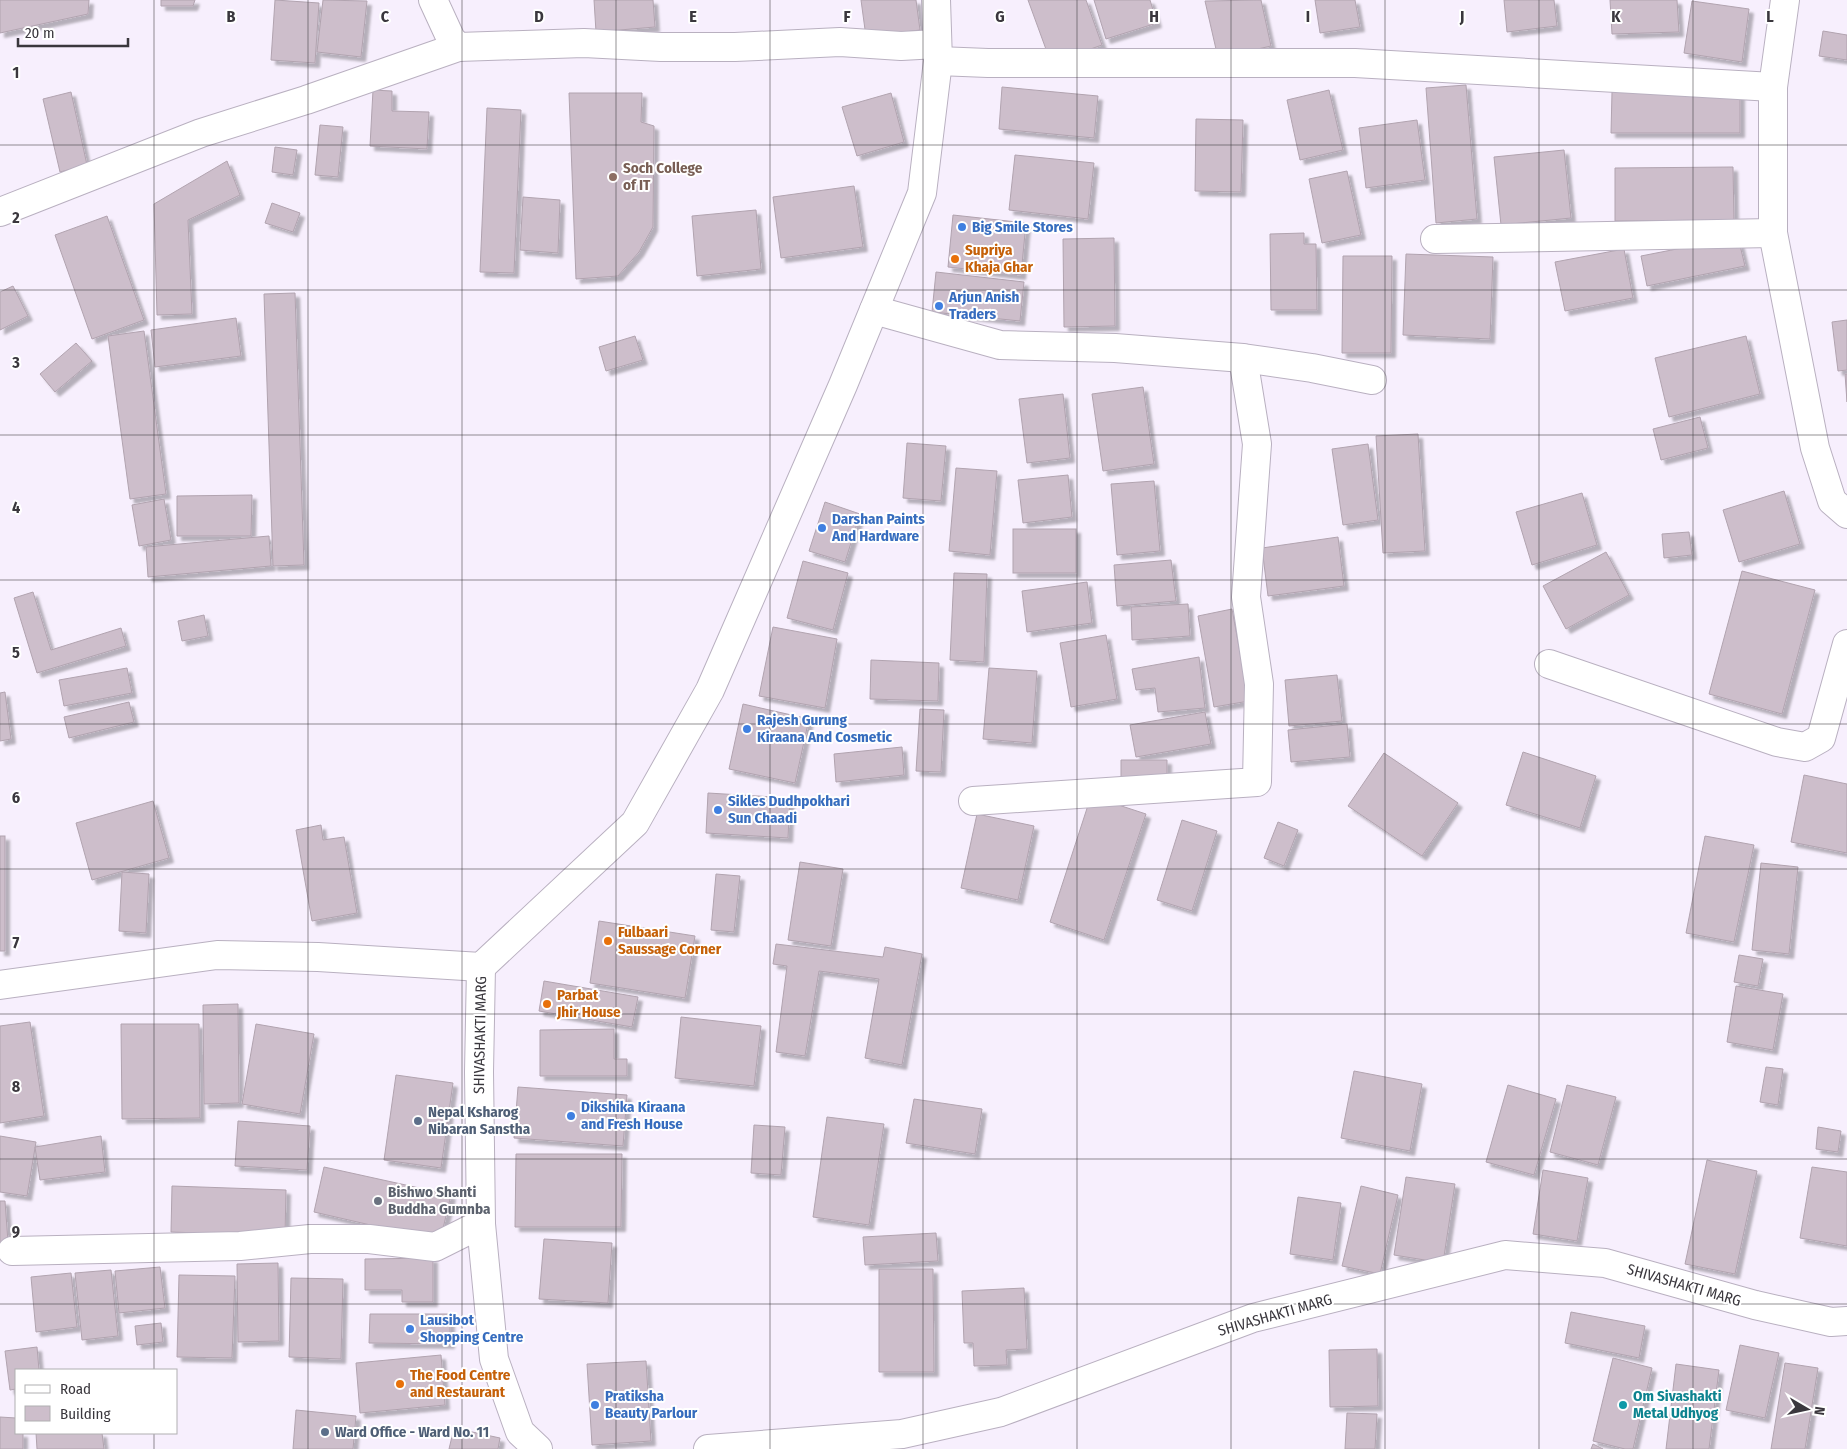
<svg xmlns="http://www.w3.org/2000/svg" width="1847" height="1449" viewBox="0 0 1847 1449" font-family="'Fira Sans Condensed',sans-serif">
<defs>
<filter id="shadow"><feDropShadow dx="4.5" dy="4.5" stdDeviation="1" flood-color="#0004"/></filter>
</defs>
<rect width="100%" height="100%" fill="#f7effd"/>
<g fill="#cdbecb" stroke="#b1a3af" filter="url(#shadow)">
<path d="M 0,0 L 89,0 L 88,14 L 0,33 Z"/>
<path d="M 161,0 L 195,0 L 193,6 L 161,6 Z"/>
<path d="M 275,0 L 319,3 L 315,63 L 271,60 Z"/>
<path d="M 323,0 L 367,1 L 361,57 L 317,52 Z"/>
<path d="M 594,0 L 653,0 L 655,27 L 596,32 Z"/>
<path d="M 861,0 L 916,0 L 920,30 L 866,37 Z"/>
<path d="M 1028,0 L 1086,0 L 1102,45 L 1051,63 Z"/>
<path d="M 1094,0 L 1150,0 L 1157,23 L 1106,39 Z"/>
<path d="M 1261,0 L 1271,46 L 1218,58 L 1205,1 Z"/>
<path d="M 1315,0 L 1355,0 L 1360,27 L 1320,33 Z"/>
<path d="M 1504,0 L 1554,0 L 1557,26 L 1507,32 Z"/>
<path d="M 1610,0 L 1677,0 L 1679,32 L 1612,34 Z"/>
<path d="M 1692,1 L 1749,9 L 1742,62 L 1684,53 Z"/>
<path d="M 1823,31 L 1847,35 L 1847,60 L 1819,56 Z"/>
<path d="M 1466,85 L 1477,219 L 1436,223 L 1426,88 Z"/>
<path d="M 1002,87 L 1098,96 L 1094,138 L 999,129 Z"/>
<path d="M 373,90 L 392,91 L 392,111 L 429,112 L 427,149 L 370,146 Z"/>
<path d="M 1329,90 L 1343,150 L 1300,160 L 1287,100 Z"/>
<path d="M 71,92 L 87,165 L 60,172 L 43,99 Z"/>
<path d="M 1612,92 L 1740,92 L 1740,133 L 1611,133 Z"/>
<path d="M 569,93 L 642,93 L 641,122 L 654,126 L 653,227 L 639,252 L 618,276 L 576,279 Z"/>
<path d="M 891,93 L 904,142 L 857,156 L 842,107 Z"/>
<path d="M 487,108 L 521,110 L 514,273 L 480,272 Z"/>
<path d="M 1196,119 L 1243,120 L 1241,192 L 1195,191 Z"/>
<path d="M 1417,120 L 1425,180 L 1366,188 L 1359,128 Z"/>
<path d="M 320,125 L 343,127 L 338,177 L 315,175 Z"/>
<path d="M 275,147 L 297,150 L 293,175 L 272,172 Z"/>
<path d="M 1564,150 L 1571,218 L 1501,225 L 1494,157 Z"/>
<path d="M 1015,155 L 1094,163 L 1088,219 L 1009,210 Z"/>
<path d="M 227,161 L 240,195 L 188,220 L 192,314 L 157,315 L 154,204 Z"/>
<path d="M 1733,167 L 1734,220 L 1615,221 L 1615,168 Z"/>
<path d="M 1347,171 L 1361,235 L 1322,243 L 1309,179 Z"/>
<path d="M 854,186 L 863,247 L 781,258 L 773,197 Z"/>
<path d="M 523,197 L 560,200 L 558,253 L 520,250 Z"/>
<path d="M 272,203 L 300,213 L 293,232 L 265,223 Z"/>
<path d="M 756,210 L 761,269 L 697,276 L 692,216 Z"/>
<path d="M 953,215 L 1026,223 L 1021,275 L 948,267 Z"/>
<path d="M 107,216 L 144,320 L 92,339 L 55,235 Z"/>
<path d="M 1304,233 L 1304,244 L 1316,244 L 1317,310 L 1271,310 L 1270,234 Z"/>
<path d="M 1738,237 L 1745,266 L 1647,286 L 1641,256 Z"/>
<path d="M 1114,238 L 1115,326 L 1064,327 L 1063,239 Z"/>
<path d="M 1624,249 L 1633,298 L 1565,311 L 1555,262 Z"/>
<path d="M 1406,254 L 1493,257 L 1490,339 L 1403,335 Z"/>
<path d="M 1343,256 L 1392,256 L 1391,353 L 1342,353 Z"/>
<path d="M 936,272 L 1024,282 L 1020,321 L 932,312 Z"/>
<path d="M 13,286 L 28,316 L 0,330 L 0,292 Z"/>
<path d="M 295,293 L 304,565 L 273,566 L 264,294 Z"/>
<path d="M 236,318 L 241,356 L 155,367 L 151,330 Z"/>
<path d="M 1847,320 L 1847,370 L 1838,371 L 1832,322 Z"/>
<path d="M 144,331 L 166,494 L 130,499 L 108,336 Z"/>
<path d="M 635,336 L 643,360 L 606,371 L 599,347 Z"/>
<path d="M 1746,336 L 1760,394 L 1669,417 L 1655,358 Z"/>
<path d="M 76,343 L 92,361 L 55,392 L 40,374 Z"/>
<path d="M 1845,374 L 1847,374 L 1847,402 Z"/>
<path d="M 1143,387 L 1154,464 L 1103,471 L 1092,394 Z"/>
<path d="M 1063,394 L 1070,458 L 1027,463 L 1019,399 Z"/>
<path d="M 1700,417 L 1708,448 L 1661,460 L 1653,429 Z"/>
<path d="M 1418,434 L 1425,551 L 1383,553 L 1376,436 Z"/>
<path d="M 907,443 L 946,446 L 941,501 L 903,498 Z"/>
<path d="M 1368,444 L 1378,520 L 1343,525 L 1332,449 Z"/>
<path d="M 956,468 L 997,471 L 990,555 L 949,551 Z"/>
<path d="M 1068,475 L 1072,517 L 1023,523 L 1018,480 Z"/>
<path d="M 1154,481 L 1160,551 L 1117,555 L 1111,484 Z"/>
<path d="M 1784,491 L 1800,544 L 1739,562 L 1723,510 Z"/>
<path d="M 1582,493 L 1597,545 L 1532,565 L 1516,512 Z"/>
<path d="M 252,495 L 251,536 L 177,536 L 177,496 Z"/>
<path d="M 164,499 L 171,540 L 139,546 L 132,505 Z"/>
<path d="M 825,502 L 860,514 L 845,562 L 809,551 Z"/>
<rect x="1013" y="529" width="63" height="44"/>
<path d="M 1689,532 L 1692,555 L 1664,558 L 1662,534 Z"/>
<path d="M 269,536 L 271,566 L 148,577 L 146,547 Z"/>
<path d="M 1338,537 L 1344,586 L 1268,596 L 1262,548 Z"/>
<path d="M 1606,552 L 1629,595 L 1566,629 L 1543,586 Z"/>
<path d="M 1171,560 L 1176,601 L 1117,606 L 1114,565 Z"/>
<path d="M 803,561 L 848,573 L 833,630 L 787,618 Z"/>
<path d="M 1742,571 L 1815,590 L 1782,714 L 1709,694 Z"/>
<path d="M 954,573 L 987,574 L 984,662 L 950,660 Z"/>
<path d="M 1087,582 L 1092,623 L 1027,632 L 1022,591 Z"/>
<path d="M 33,592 L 51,650 L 121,628 L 126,646 L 37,673 L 14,598 Z"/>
<path d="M 1188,604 L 1190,636 L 1132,640 L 1131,607 Z"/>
<path d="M 1232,609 L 1249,701 L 1214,707 L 1198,616 Z"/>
<path d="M 204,615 L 208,636 L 182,641 L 178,621 Z"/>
<path d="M 773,627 L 837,639 L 825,708 L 759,696 Z"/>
<path d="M 1106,635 L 1117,699 L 1071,707 L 1060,643 Z"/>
<path d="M 1199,657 L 1205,708 L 1158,712 L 1155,688 L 1136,690 L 1132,669 Z"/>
<path d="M 871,660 L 939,663 L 938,701 L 870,699 Z"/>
<path d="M 127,668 L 132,693 L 64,706 L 59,680 Z"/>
<path d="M 989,668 L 1037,671 L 1032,743 L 983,739 Z"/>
<path d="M 1337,675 L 1342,721 L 1289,726 L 1285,680 Z"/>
<path d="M 5,692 L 11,739 L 0,741 L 0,693 Z"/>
<path d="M 129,702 L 134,722 L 69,738 L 64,717 Z"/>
<path d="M 743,704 L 809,719 L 795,783 L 729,769 Z"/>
<path d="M 920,709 L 944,710 L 941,772 L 916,771 Z"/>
<path d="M 1205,712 L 1211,744 L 1136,757 L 1130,725 Z"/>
<path d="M 1347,724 L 1350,757 L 1291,762 L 1288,730 Z"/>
<path d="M 902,747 L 904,775 L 836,782 L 834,754 Z"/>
<path d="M 1523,752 L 1596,776 L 1580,828 L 1506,805 Z"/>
<path d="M 1384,753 L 1458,803 L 1422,856 L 1348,806 Z"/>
<path d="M 1121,760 L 1167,760 L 1167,784 L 1121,785 Z"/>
<path d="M 1804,775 L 1847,784 L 1847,853 L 1791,842 Z"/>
<path d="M 708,793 L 790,798 L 788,838 L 706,833 Z"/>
<path d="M 1091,796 L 1146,814 L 1104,940 L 1050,922 Z"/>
<path d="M 153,801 L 169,858 L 92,880 L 76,823 Z"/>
<path d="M 977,814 L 1034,826 L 1018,900 L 961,888 Z"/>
<path d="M 1182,820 L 1217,831 L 1192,911 L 1157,900 Z"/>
<path d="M 1278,822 L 1298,830 L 1284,866 L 1264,858 Z"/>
<path d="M 321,825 L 323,840 L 344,837 L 357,913 L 312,921 L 296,830 Z"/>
<rect x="0" y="836" width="5" height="115"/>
<path d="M 1705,836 L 1754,845 L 1734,942 L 1686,933 Z"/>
<path d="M 800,862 L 843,869 L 831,946 L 788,940 Z"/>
<path d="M 1761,863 L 1798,867 L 1789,954 L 1752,950 Z"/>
<path d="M 122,872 L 149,874 L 146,933 L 119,931 Z"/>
<path d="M 716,874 L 740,876 L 734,932 L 711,930 Z"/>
<path d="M 599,921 L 695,936 L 685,998 L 590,983 Z"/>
<path d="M 776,944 L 883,957 L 885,947 L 922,954 L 902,1065 L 865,1058 L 879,979 L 819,971 L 805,1056 L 776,1052 L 787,966 L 773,964 Z"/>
<path d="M 1739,955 L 1763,959 L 1758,986 L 1734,982 Z"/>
<path d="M 544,981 L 638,997 L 632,1027 L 539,1011 Z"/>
<path d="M 1736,986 L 1783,994 L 1773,1050 L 1727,1042 Z"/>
<path d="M 238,1004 L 239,1103 L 204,1104 L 203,1005 Z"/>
<path d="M 681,1017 L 761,1026 L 754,1086 L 675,1078 Z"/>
<path d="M 30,1022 L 44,1116 L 0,1123 L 0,1026 Z"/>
<path d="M 121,1024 L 199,1024 L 200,1118 L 122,1119 Z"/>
<path d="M 256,1024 L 314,1034 L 300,1114 L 242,1104 Z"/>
<path d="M 614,1029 L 614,1059 L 627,1059 L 627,1076 L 540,1076 L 540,1030 Z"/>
<path d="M 1766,1067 L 1783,1069 L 1778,1105 L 1760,1102 Z"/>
<path d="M 1354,1071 L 1422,1084 L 1410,1151 L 1341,1138 Z"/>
<path d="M 396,1075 L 453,1083 L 441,1168 L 384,1160 Z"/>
<path d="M 1508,1085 L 1556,1099 L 1534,1175 L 1486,1162 Z"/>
<path d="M 1567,1085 L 1616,1097 L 1598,1165 L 1550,1152 Z"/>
<path d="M 518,1087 L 627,1095 L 623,1146 L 514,1138 Z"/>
<path d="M 914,1099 L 982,1109 L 975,1154 L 906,1143 Z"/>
<path d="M 827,1117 L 884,1124 L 869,1225 L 813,1217 Z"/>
<path d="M 238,1121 L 310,1126 L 307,1170 L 235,1166 Z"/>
<path d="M 754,1125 L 785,1127 L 781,1175 L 751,1173 Z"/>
<path d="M 1818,1127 L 1841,1131 L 1838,1152 L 1816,1149 Z"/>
<path d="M 0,1136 L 36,1142 L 27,1196 L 0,1192 Z"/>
<path d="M 101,1136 L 105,1172 L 40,1180 L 35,1147 Z"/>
<path d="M 516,1154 L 622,1154 L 621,1227 L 515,1227 Z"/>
<path d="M 1707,1160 L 1757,1171 L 1735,1274 L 1685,1264 Z"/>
<path d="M 324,1167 L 451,1195 L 440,1241 L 314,1212 Z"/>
<path d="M 1812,1167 L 1847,1172 L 1847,1246 L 1800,1238 Z"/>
<path d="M 1543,1170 L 1588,1178 L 1577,1241 L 1533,1234 Z"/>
<path d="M 1406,1177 L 1455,1184 L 1443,1263 L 1394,1255 Z"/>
<path d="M 172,1186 L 286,1190 L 285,1236 L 171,1232 Z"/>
<path d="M 1361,1186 L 1398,1195 L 1380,1274 L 1342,1266 Z"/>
<path d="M 1298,1197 L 1341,1203 L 1333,1260 L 1290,1254 Z"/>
<path d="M 0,1201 L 5,1201 L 8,1242 L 0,1243 Z"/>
<path d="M 936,1233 L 938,1261 L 865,1265 L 863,1237 Z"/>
<path d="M 544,1239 L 612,1243 L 608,1303 L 539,1299 Z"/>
<path d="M 433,1258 L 433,1302 L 402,1302 L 402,1290 L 365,1290 L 365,1259 Z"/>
<path d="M 278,1263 L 279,1341 L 238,1342 L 237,1264 Z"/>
<path d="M 160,1267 L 165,1308 L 119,1313 L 115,1271 Z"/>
<path d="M 879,1269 L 933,1269 L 934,1372 L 879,1372 Z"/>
<path d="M 111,1270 L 118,1336 L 82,1340 L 75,1273 Z"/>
<path d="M 71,1273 L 77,1327 L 36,1332 L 31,1277 Z"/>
<path d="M 179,1275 L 235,1276 L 232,1358 L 177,1357 Z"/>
<path d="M 291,1278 L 343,1279 L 341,1359 L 289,1357 Z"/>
<path d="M 1024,1288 L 1027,1349 L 1006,1350 L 1007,1365 L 974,1366 L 973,1343 L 964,1343 L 962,1291 Z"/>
<path d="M 1571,1312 L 1645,1326 L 1639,1358 L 1565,1343 Z"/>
<path d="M 370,1314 L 450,1314 L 450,1344 L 369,1343 Z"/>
<path d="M 161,1323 L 163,1342 L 137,1345 L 135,1326 Z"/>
<path d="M 1740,1345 L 1779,1353 L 1765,1418 L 1726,1410 Z"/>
<path d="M 37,1347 L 39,1370 L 16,1370 L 16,1389 L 10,1390 L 5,1351 Z"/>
<path d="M 1377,1349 L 1378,1406 L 1330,1407 L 1329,1350 Z"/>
<path d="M 441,1355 L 445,1405 L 360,1413 L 356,1363 Z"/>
<path d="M 1613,1358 L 1652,1368 L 1633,1449 L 1625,1449 L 1593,1441 Z"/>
<path d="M 646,1361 L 651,1441 L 592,1445 L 587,1364 Z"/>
<path d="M 1785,1363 L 1818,1368 L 1805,1449 L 1771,1449 Z"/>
<path d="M 1676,1364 L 1719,1370 L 1709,1449 L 1666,1449 Z"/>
<path d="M 296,1410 L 356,1416 L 353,1449 L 293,1449 Z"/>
<path d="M 1347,1413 L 1377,1414 L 1375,1449 L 1345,1449 Z"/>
<path d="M 0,1417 L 16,1418 L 16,1433 L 23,1433 L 23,1449 L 0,1449 Z"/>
<path d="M 454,1428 L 500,1438 L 498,1449 L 449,1449 Z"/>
<path d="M 36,1433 L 102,1433 L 104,1449 L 37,1449 Z"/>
<path d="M 1593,1444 L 1603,1449 L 1591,1449 Z"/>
</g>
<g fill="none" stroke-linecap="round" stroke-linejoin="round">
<defs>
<g id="street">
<path d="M 433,0 L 451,39 L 458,47"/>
<path d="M 1785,0 L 1773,87 L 1773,233 L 1815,448 L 1832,501 L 1847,514"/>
<path d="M 938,61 L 988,63 L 1355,63 L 1773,87"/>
<path d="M 0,212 L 201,133 L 306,100 L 458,47 L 584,43 L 661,47 L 735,47 L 840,42 L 901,46 L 937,44"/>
<path d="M 1435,239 L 1773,233"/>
<path d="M 874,310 L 1000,345 L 1115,348 L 1243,358 L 1312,368 L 1372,380"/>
<path d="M 1549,664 L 1777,742 L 1805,747 L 1821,738 L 1847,644"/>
<path d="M 973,801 L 1257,782 L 1259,684 L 1246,597 L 1257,444 L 1243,358"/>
<path d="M 481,967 L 479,1072 L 481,1224 L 494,1359 L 520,1432 L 538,1449"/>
<path d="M 0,985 L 217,955 L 318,957 L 481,967 L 635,823 L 710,690 L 843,385 L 922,193 L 938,61 L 936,0"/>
<path d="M 12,1251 L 240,1246 L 310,1239 L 369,1239 L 435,1247 L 481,1224"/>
<path d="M 708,1449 L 902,1434 L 1001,1412 L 1253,1318 L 1505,1255 L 1605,1263 L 1755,1305 L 1831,1322 L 1847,1321"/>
</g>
</defs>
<use href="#street" stroke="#b9b0c0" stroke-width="30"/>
<use href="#street" stroke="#fff" stroke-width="28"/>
</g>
<path fill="none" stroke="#3a373d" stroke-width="1" stroke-opacity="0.55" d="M 154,0 L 154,1370M 308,0 L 308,1449M 462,0 L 462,1449M 616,0 L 616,1449M 770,0 L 770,1449M 923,0 L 923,1449M 1077,0 L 1077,1449M 1231,0 L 1231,1449M 1385,0 L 1385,1449M 1539,0 L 1539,1449M 1693,0 L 1693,1449M 0,145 L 1847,145M 0,290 L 1847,290M 0,435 L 1847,435M 0,580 L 1847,580M 0,724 L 1847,724M 0,869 L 1847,869M 0,1014 L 1847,1014M 0,1159 L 1847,1159M 0,1304 L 1847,1304M 154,1433 L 154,1449"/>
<circle fill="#8d6e63" stroke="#fff" stroke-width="2" cx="613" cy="177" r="5"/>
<g fill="#3f7fe0" stroke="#fff" stroke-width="2">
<circle cx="962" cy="227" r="5"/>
<circle cx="939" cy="306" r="5"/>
<circle cx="822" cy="528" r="5"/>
<circle cx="747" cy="729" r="5"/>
<circle cx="718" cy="810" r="5"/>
<circle cx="571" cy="1116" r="5"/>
<circle cx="410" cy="1329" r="5"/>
<circle cx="595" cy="1405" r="5"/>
</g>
<g fill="#e8710a" stroke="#fff" stroke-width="2">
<circle cx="955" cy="259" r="5"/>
<circle cx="608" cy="941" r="5"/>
<circle cx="547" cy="1004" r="5"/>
<circle cx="400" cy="1384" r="5"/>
</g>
<g fill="#5c6f8a" stroke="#fff" stroke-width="2">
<circle cx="418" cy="1121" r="5"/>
<circle cx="325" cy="1432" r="5"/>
</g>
<circle fill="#6b7280" stroke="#fff" stroke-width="2" cx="378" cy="1201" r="5"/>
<circle fill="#0f9aa8" stroke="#fff" stroke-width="2" cx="1623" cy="1405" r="5"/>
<g text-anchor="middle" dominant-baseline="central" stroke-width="4" stroke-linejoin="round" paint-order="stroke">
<g font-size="15" font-weight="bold" fill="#785e54" stroke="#fff" text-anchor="start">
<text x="623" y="168">Soch College<tspan x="623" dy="17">of IT</tspan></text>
</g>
<g font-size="15" font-weight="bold" fill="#366cbe" stroke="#fff" text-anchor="start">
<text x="972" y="227">Big Smile Stores</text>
<text x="949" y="297">Arjun Anish<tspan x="949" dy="17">Traders</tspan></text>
<text x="832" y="519">Darshan Paints<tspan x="832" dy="17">And Hardware</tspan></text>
<text x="757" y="720">Rajesh Gurung<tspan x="757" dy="17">Kiraana And Cosmetic</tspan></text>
<text x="728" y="801">Sikles Dudhpokhari<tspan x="728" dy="17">Sun Chaadi</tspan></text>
<text x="581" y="1107">Dikshika Kiraana<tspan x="581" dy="17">and Fresh House</tspan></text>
<text x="420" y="1320">Lausibot<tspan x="420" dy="17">Shopping Centre</tspan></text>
<text x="605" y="1396">Pratiksha<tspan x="605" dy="17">Beauty Parlour</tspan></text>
</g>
<g font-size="15" font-weight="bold" fill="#c56008" stroke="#fff" text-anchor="start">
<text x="965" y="250">Supriya<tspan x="965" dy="17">Khaja Ghar</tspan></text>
<text x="618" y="932">Fulbaari<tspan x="618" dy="17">Saussage Corner</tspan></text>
<text x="557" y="995">Parbat<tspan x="557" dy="17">Jhir House</tspan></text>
<text x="410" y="1375">The Food Centre<tspan x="410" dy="17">and Restaurant</tspan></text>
</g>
<g font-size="15" fill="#3a373d" stroke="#fff">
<text transform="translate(480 1035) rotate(-89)">SHIVASHAKTI MARG</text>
<text transform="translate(1684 1285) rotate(16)">SHIVASHAKTI MARG</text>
<text transform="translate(1275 1315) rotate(-16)">SHIVASHAKTI MARG</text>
</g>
<g font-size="15" font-weight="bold" fill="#4e5e75" stroke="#fff" text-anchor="start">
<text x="428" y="1112">Nepal Ksharog<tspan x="428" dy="17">Nibaran Sanstha</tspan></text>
<text x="335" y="1432">Ward Office - Ward No. 11</text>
</g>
<g font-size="15" font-weight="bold" fill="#5b616d" stroke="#fff" text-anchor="start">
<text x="388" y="1192">Bishwo Shanti<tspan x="388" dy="17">Buddha Gumnba</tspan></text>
</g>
<g font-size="15" font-weight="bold" fill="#0d838f" stroke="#fff" text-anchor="start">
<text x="1633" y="1396">Om Sivashakti<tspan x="1633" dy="17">Metal Udhyog</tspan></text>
</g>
</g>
<g font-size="16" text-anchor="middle" font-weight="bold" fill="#3a373d" stroke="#fff" stroke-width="4" stroke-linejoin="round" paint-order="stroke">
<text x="231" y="22">B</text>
<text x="385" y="22">C</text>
<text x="539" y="22">D</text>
<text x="693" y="22">E</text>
<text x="847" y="22">F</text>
<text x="1000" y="22">G</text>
<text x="1154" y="22">H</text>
<text x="1308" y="22">I</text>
<text x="1462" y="22">J</text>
<text x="1616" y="22">K</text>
<text x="1770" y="22">L</text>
<text x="16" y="78">1</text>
<text x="16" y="223">2</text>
<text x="16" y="368">3</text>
<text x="16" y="513">4</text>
<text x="16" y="658">5</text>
<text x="16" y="803">6</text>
<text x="16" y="948">7</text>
<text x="16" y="1092">8</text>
<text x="16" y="1237">9</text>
</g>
<rect x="15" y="1369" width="162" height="65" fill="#ffffff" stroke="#b0afb1"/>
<rect x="25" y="1385" width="25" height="8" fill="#ffffff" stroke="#b0afb1"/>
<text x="60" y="1394" font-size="15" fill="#3a373d">Road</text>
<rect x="25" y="1406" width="25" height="15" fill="#cdbecb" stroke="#b0afb1"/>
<text x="60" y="1419" font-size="15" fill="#3a373d">Building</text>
<g transform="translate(1807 1409) rotate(99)" stroke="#ffffff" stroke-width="4" paint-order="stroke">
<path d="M0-4L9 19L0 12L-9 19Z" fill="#3a373d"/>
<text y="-8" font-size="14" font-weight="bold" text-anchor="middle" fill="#3a373d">N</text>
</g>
<path d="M18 38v8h110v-8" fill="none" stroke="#3a373d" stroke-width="2.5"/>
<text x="25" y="38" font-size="15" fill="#3a373d" stroke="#ffffff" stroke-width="4" paint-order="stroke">20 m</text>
</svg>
